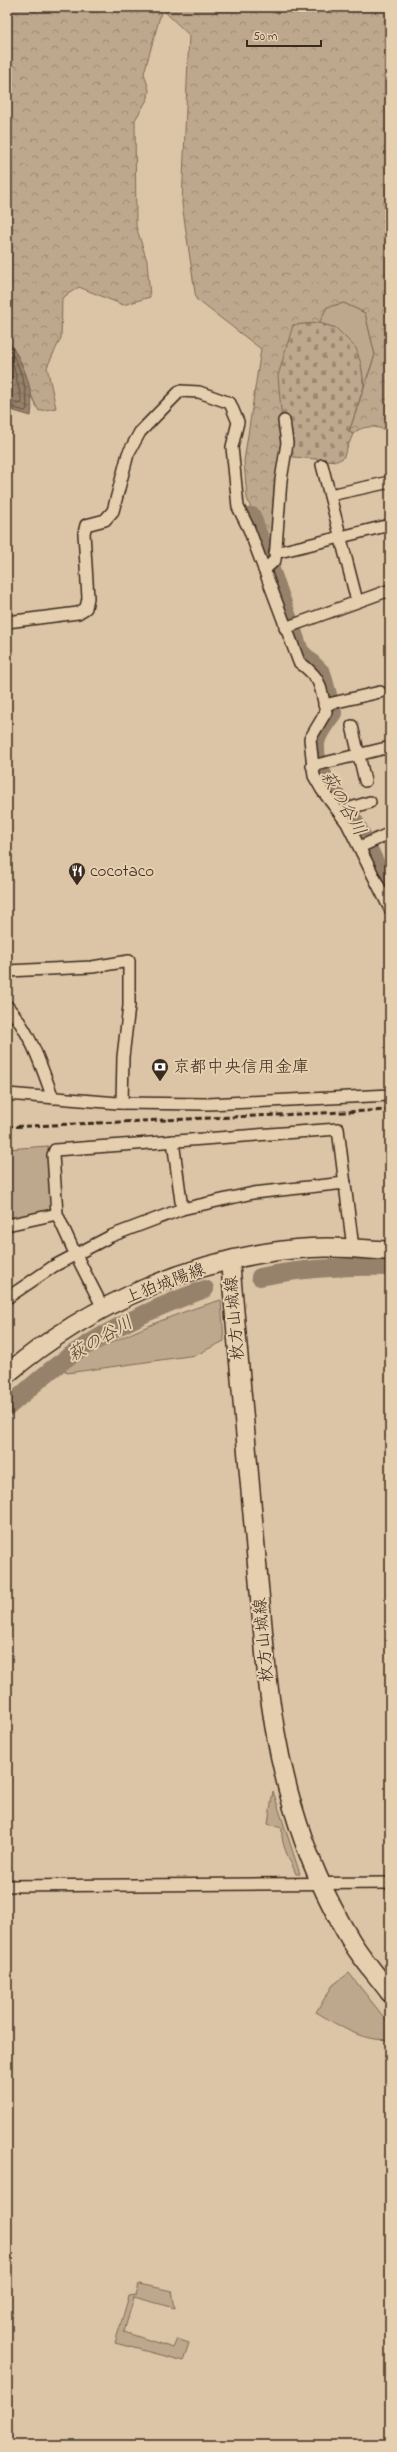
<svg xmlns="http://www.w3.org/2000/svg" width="397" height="2452" viewBox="0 0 397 2452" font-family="'Indie Flower','Klee One',sans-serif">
<defs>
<pattern id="forest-crowns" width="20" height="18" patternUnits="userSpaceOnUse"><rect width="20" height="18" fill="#bea88d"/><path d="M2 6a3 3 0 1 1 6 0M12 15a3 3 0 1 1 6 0" fill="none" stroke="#9c8973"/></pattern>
<pattern id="cemetery-stones" width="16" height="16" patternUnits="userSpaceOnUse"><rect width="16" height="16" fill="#bea88d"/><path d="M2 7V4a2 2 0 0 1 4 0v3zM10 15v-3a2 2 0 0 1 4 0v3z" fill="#9c8973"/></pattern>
<pattern id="water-waves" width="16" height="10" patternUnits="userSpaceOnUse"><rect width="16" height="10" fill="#96816b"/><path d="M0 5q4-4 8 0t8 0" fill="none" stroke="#7c6a57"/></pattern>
</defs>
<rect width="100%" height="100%" fill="#dcc5a6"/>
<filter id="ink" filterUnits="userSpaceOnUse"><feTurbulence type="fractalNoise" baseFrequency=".025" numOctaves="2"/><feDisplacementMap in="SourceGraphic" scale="8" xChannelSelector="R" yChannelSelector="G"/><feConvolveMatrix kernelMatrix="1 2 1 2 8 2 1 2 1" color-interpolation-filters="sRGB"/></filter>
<g filter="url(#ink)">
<g fill="#bea88d" stroke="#7c6956">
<path d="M 344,303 L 365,313 L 375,355 L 364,386 L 361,364 L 336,328 L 319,323 L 327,307 Z"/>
<path d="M 48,1146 L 52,1205 L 48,1211 L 7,1219 L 7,1149 Z"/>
<path d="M 221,1300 L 224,1341 L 196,1355 L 67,1373 L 63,1367 C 114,1340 165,1316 221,1300 Z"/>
<path d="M 273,1791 L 300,1874 L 296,1874 C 290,1860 280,1844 282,1828 L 268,1824 Z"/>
<path d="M 349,1973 L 390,2025 L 390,2039 C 364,2043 338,2025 316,2012 L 333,1985 Z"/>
<path d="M 139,2284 L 172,2291 L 175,2308 L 134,2297 L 124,2332 L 173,2348 L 177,2339 L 189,2343 L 183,2361 L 115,2343 L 129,2296 L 136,2295 Z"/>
</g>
<path fill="url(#forest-crowns)" stroke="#7c6956" d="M 7,7 L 390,7 L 390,432 C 378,426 363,424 353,434 L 349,432 L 375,355 L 365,313 L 344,303 L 327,307 L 319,323 L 293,325 L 284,445 L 272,544 L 266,547 L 247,498 L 244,461 L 261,349 L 196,299 L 182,204 L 189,35 L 162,9 L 144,73 L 149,90 L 148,98 L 135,120 L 136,226 L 147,261 L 150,297 L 123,305 L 79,287 L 62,298 L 61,338 L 47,367 L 56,408 L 39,411 C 24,385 27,365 7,340 Z"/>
<path fill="url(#cemetery-stones)" stroke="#7c6956" d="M 319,323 L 336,328 L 356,348 L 361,364 L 364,386 L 349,432 L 353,434 L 343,458 L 337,461 L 283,456 L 284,445 L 278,376 L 293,325 Z"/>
<path fill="url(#water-waves)" stroke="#725e4c" d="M 7,340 C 23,360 35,391 31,416 L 7,409 Z"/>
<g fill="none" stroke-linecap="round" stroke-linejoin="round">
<g stroke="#5f4d3d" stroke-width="1">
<path d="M 7,347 C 20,363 27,388 27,409 L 25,411 L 7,406"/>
<path d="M 7,355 L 13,364 L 22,402 L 20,404 L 7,401"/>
</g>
<g stroke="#96816b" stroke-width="18">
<path d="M 252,516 L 289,620"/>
<path d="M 293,631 L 300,651 L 322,673 L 333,713 C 327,722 316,734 316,745 C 315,775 336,792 350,814 C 366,839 377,868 390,893"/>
<path d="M 260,1277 C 303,1268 346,1266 390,1267"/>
<path d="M 7,1408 C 23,1394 39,1379 56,1366 C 100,1332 153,1308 205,1289"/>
</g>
<defs>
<g id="street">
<path d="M 322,465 L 357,601"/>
<path d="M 330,495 L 390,482"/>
<path d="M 275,553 L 390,525"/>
<path d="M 264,570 L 275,560 L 281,480 L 287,443 L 284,421"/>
<path d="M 7,622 L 78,613 L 86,608 L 88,598 L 84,533 L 86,525 L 105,520 L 113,511 L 128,454 L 140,432 L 180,391 L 199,392 L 230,403 L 238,422 L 232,447 L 238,507 L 249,529 L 299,662 C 322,679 320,685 326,712 L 310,739 L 314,776 L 322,790 L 347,823 L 390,909"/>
<path d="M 285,628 L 390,590"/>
<path d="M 324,705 L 380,692"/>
<path d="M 352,726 L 365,781"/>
<path d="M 312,766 L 390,747"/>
<path d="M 342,815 L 351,808 L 370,802"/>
<path d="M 360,847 L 390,833"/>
<path d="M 7,971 L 92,967 L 129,961 L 129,1006 L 123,1057 L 122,1103"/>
<path d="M 7,1006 C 31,1032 41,1066 53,1098"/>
<path d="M 7,1094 L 118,1103 L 208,1104 L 390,1095"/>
<path d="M 173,1141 L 182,1209"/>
<path d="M 7,1225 L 57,1214"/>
<path d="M 7,1298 L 54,1266 L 111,1236 L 182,1209 L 253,1193 L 345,1183"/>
<path d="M 103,1308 L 73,1249 L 57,1214 L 53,1155 L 55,1150 L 338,1129 L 353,1248"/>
<path d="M 7,1886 L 390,1883"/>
</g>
<g id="primary">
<path d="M 230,1261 L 266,1665 C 276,1762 299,1854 350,1939 C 361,1958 377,1975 390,1993"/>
<path d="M 7,1374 C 90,1303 202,1254 311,1248 C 338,1246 364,1249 390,1251"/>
</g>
</defs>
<use href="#street" stroke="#3b2a1e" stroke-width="14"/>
<use href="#primary" stroke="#3b2a1e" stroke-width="21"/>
<use href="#street" stroke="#e6cfaf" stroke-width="11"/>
<use href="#primary" stroke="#e6cfaf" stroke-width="18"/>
<path stroke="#3b2a1e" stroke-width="3" stroke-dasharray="6 3" stroke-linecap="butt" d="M 7,1127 L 390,1110"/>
</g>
</g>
<defs>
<symbol id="restaurant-pin" viewBox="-11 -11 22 30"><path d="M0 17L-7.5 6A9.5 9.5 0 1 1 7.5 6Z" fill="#3b2a1e" stroke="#e6cfaf"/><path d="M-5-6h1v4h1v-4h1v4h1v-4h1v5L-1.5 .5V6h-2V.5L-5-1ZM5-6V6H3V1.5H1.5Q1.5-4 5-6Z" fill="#fff"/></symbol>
<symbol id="bank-pin" viewBox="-11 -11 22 30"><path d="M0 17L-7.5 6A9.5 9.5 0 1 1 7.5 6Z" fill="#3b2a1e" stroke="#e6cfaf"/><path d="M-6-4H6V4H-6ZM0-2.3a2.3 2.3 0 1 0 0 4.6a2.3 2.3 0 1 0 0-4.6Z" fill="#fff"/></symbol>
</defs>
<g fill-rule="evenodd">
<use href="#restaurant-pin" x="67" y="861" width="20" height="27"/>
<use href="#bank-pin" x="150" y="1057" width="20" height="27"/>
</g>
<g text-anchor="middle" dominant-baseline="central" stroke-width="4" stroke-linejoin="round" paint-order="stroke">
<g font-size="17" fill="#3b2a1e" stroke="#e6cfaf" text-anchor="start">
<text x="90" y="871">cocotaco</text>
<text x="173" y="1067">京都中央信用金庫</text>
</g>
<g font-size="17" fill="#3b2a1e" stroke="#e6cfaf">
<text transform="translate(165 1284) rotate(-21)">上狛城陽線</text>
<text transform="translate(235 1318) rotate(-95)">枚方山城線</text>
<text transform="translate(264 1640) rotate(-95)">枚方山城線</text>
</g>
<g font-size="18" font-style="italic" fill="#524031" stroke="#e6cfaf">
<text transform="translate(342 804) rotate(60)">萩の谷川</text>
<text transform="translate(101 1340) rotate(-30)">萩の谷川</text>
</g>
</g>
<rect width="397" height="2452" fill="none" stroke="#e6cfaf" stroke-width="24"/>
<rect x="12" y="12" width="373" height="2428" fill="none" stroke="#3b2a1e" stroke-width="1.5" filter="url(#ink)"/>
<path d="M247 40v6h74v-6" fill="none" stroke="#3b2a1e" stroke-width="2"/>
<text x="253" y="40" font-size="12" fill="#3b2a1e" stroke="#e6cfaf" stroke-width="3" paint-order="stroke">50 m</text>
</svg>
